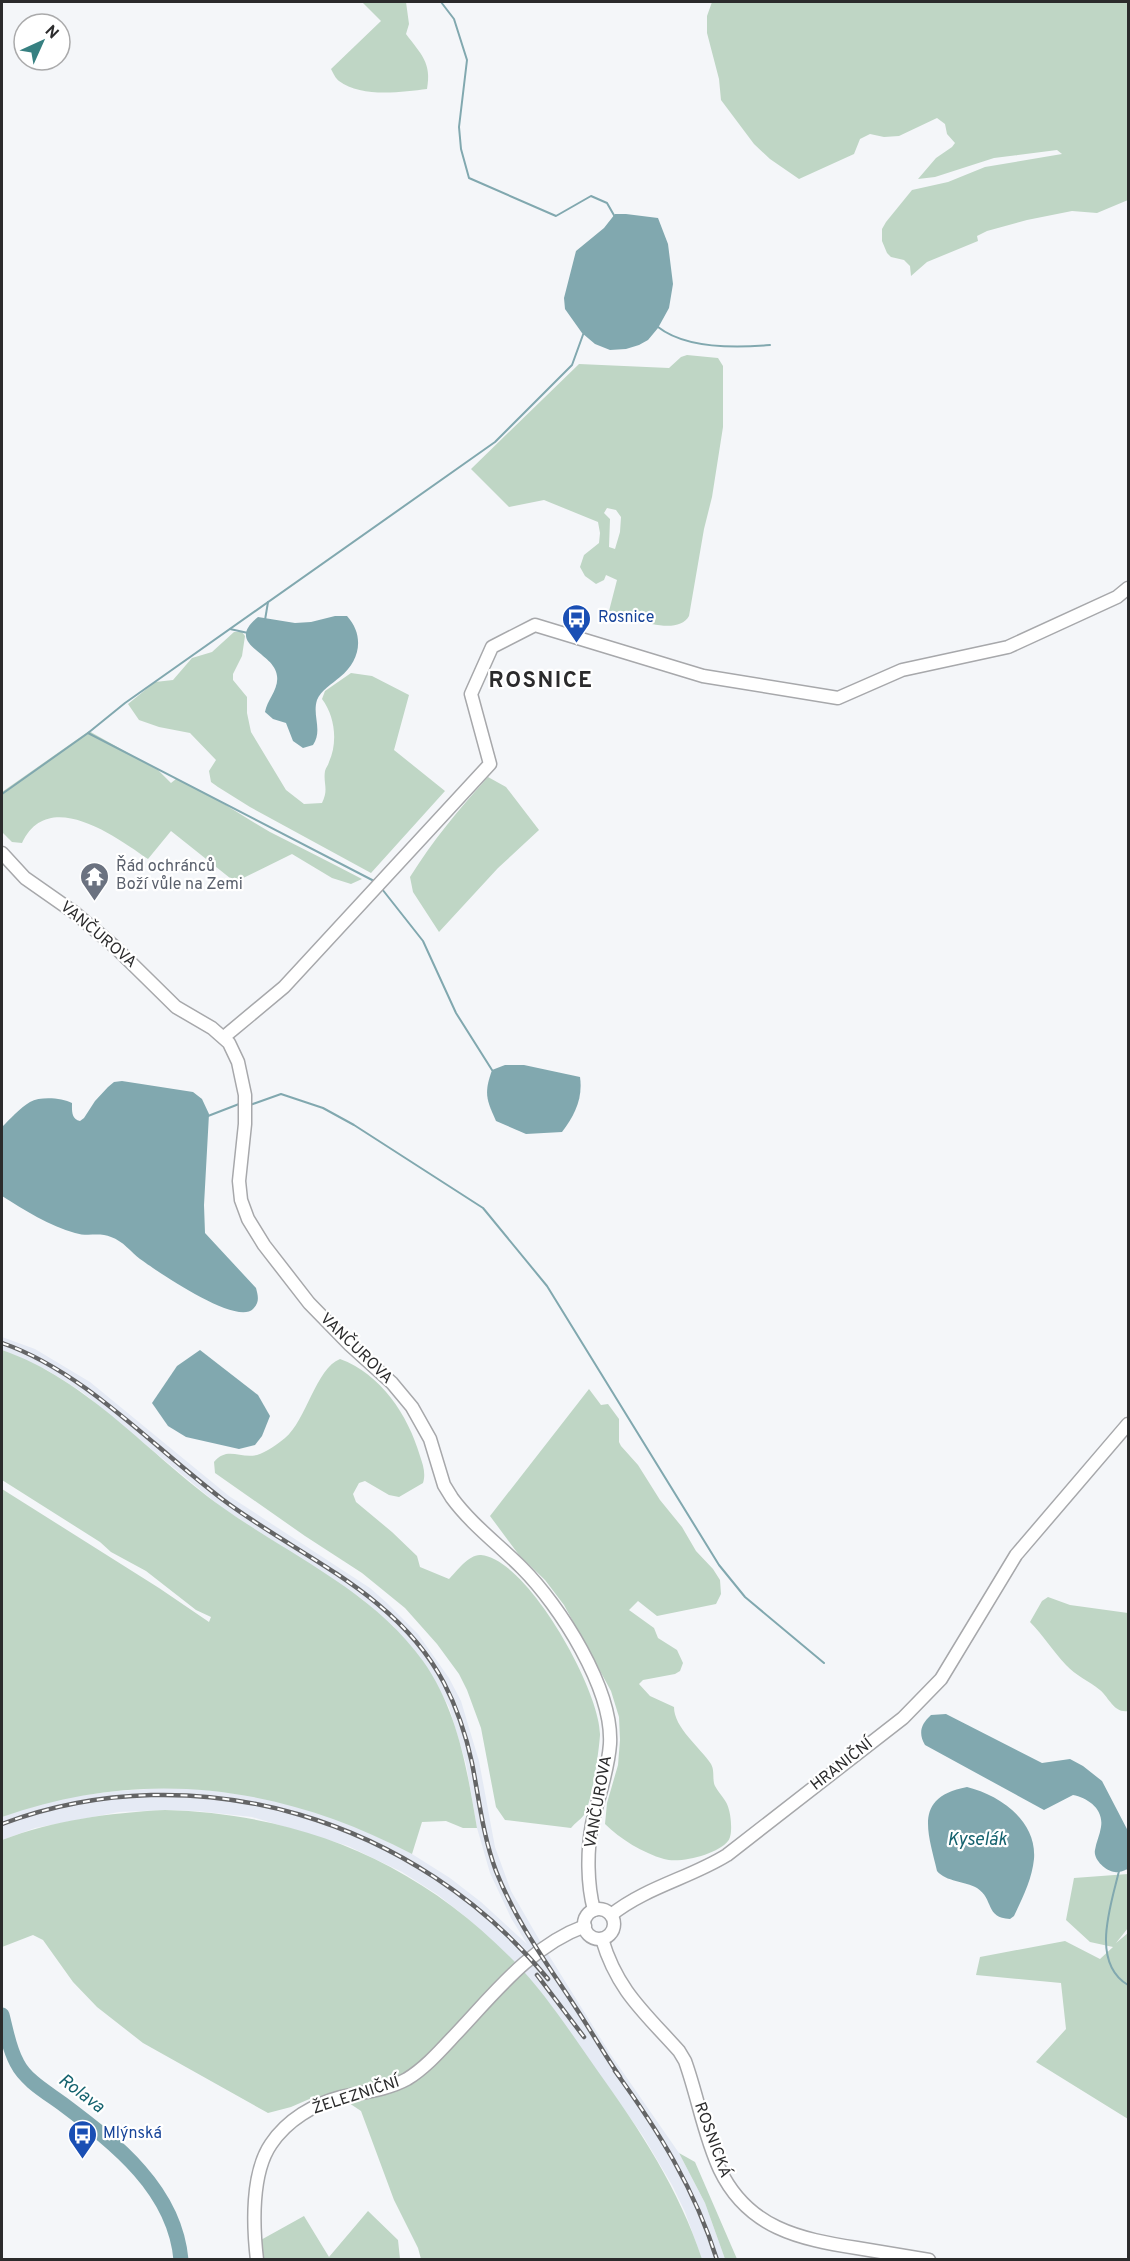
<svg xmlns="http://www.w3.org/2000/svg" width="1130" height="2261" viewBox="0 0 1130 2261" font-family="Overpass,sans-serif">
<rect width="100%" height="100%" fill="#f4f6f9"/>
<path fill="#e5eaf4" d="M 2,1337 L 35,1349 L 90,1382 L 229,1496 L 370,1588 L 387,1603 L 418,1634 L 449,1678 L 461,1701 L 479,1761 L 495,1847 L 511,1891 L 540,1941 L 611,2055 L 679,2153 L 705,2203 L 725,2259 L 702,2259 L 685,2212 L 672,2185 L 643,2136 L 552,2007 L 524,1972 L 467,1918 L 438,1895 L 402,1872 L 348,1846 L 252,1817 L 197,1811 L 165,1810 L 119,1812 L 35,1828 L 2,1840 L 2,1817 L 28,1807 L 76,1796 L 117,1791 L 164,1788 L 198,1789 L 256,1796 L 307,1809 L 356,1826 L 412,1854 L 450,1878 L 481,1902 L 527,1944 L 511,1918 L 490,1873 L 477,1828 L 466,1764 L 449,1707 L 423,1662 L 394,1627 L 362,1599 L 221,1507 L 82,1392 L 47,1370 L 2,1350 Z"/>
<g fill="#bfd6c5" fill-rule="evenodd">
<path d="M 362,2 L 406,2 L 409,24 L 406,34 C 421,54 432,63 427,89 C 402,92 361,98 339,81 C 336,79 333,73 331,69 L 381,21 Z"/>
<path d="M 712,2 L 1128,2 L 1128,200 L 1097,213 L 1072,211 L 1027,220 L 987,231 L 977,236 L 978,241 L 927,262 L 911,276 L 910,266 L 904,260 L 891,257 L 887,253 L 882,241 L 882,229 L 886,222 L 912,190 L 948,182 L 985,167 L 1062,154 L 1057,150 L 994,158 L 935,177 L 918,179 L 936,158 L 952,147 L 955,143 L 947,134 L 945,124 L 937,118 L 899,136 L 884,137 L 870,134 L 860,139 L 854,154 L 799,179 L 770,159 L 754,144 L 721,100 L 719,79 L 707,33 L 707,16 Z"/>
<path d="M 687,355 L 718,358 L 723,366 L 723,427 L 712,497 L 704,529 L 689,616 C 677,638 628,617 609,611 L 617,580 L 606,575 L 604,580 L 596,584 L 585,576 L 580,567 L 584,555 L 599,543 L 600,533 L 598,522 L 544,500 L 509,507 L 471,469 L 579,364 L 669,368 L 681,357 ZM 607,508 L 616,510 L 621,517 L 620,532 L 615,549 L 609,547 L 610,519 L 604,513 Z"/>
<path d="M 234,632 L 242,632 L 245,636 L 242,656 L 233,674 L 233,680 L 247,697 L 247,713 L 251,732 L 286,790 L 304,804 L 322,803 C 329,789 323,784 325,771 C 326,767 328,766 329,762 C 338,742 335,716 322,699 L 325,691 L 351,673 L 372,676 L 409,695 L 394,750 L 445,791 L 371,873 L 250,807 L 218,787 L 211,782 L 209,771 L 216,760 L 190,733 L 159,727 L 139,720 L 128,704 L 155,682 L 173,680 L 192,658 L 212,652 Z"/>
<path d="M 89,731 L 158,770 L 171,783 L 176,779 C 210,793 239,814 270,832 C 301,848 332,863 362,879 L 351,884 L 332,878 L 292,854 L 235,882 L 171,831 L 148,859 C 115,836 48,787 22,843 L 12,842 L 2,832 L 2,792 Z"/>
<path d="M 488,777 L 506,787 L 539,830 L 498,868 L 439,932 L 413,892 L 410,877 C 433,840 459,809 488,777 Z"/>
<path d="M 2,1350 C 89,1380 149,1455 222,1507 C 291,1556 373,1591 423,1661 C 458,1711 467,1769 477,1828 L 463,1828 L 446,1821 L 422,1822 L 412,1854 C 281,1785 143,1767 2,1817 L 2,1489 L 159,1588 L 209,1622 L 211,1617 L 196,1610 L 146,1571 L 111,1552 L 100,1542 L 2,1480 Z"/>
<path d="M 340,1359 C 381,1374 408,1415 420,1456 C 423,1465 426,1473 423,1483 L 399,1497 L 389,1495 L 365,1481 L 359,1483 L 353,1494 L 356,1502 L 392,1532 L 417,1556 L 420,1567 L 449,1579 C 457,1571 469,1554 481,1555 C 528,1559 601,1692 600,1735 C 599,1751 592,1802 584,1815 C 580,1820 575,1823 571,1828 L 505,1820 L 496,1807 L 481,1728 L 467,1690 L 459,1674 L 437,1644 L 405,1608 L 362,1573 L 305,1536 L 215,1473 L 214,1462 C 227,1446 240,1459 257,1455 C 266,1452 278,1444 285,1438 C 306,1421 316,1368 340,1359 Z"/>
<path d="M 589,1389 L 601,1405 L 608,1404 L 619,1419 L 619,1442 L 621,1446 L 638,1465 L 660,1500 L 682,1527 L 696,1551 L 713,1569 L 720,1580 L 721,1594 L 716,1604 L 657,1616 L 638,1601 L 629,1610 L 654,1628 L 658,1638 L 677,1650 L 683,1663 L 680,1671 L 675,1674 L 643,1680 L 639,1684 L 650,1696 L 674,1707 C 674,1728 700,1747 711,1764 C 715,1771 712,1780 715,1786 C 720,1795 727,1800 729,1810 C 731,1817 733,1835 728,1841 C 718,1854 680,1864 664,1859 C 643,1853 620,1839 605,1824 L 607,1803 L 618,1765 L 620,1740 L 619,1717 L 611,1691 L 564,1605 L 545,1580 L 519,1555 L 490,1516 Z"/>
<path d="M 1048,1597 L 1070,1605 L 1128,1613 L 1128,1711 C 1114,1713 1110,1699 1100,1690 C 1089,1681 1076,1676 1066,1665 C 1053,1651 1043,1635 1030,1622 L 1042,1601 Z"/>
<path d="M 165,1810 C 302,1814 418,1862 514,1961 C 546,1994 571,2033 597,2070 C 640,2130 679,2189 702,2259 L 421,2259 L 418,2248 L 394,2200 L 361,2111 L 340,2097 L 314,2097 L 291,2107 L 268,2113 L 143,2043 L 97,2007 L 73,1982 L 43,1940 L 33,1935 L 2,1947 L 2,1840 C 55,1820 108,1813 165,1810 Z"/>
<path d="M 1128,1874 L 1128,1928 L 1116,1943 L 1128,1933 L 1128,2119 L 1036,2062 L 1066,2029 L 1061,1983 L 976,1975 L 980,1957 L 1065,1941 L 1100,1959 L 1113,1947 L 1090,1942 L 1066,1920 L 1074,1878 Z"/>
<path d="M 679,2153 L 695,2162 L 737,2259 L 725,2259 L 705,2203 Z"/>
<path d="M 368,2211 L 398,2240 L 400,2259 L 264,2259 L 259,2241 L 304,2216 L 329,2257 Z"/>
</g>
<g fill="#81a8af">
<path d="M 615,214 L 626,214 L 658,218 L 668,244 L 673,284 L 669,308 L 658,328 L 648,340 L 639,345 L 626,349 L 610,350 L 595,344 L 582,333 L 565,309 L 564,298 L 576,251 L 604,228 Z"/>
<path d="M 335,616 L 347,616 C 365,636 360,661 340,677 C 332,684 321,690 317,700 C 312,716 323,730 313,745 L 303,748 L 293,741 L 286,723 L 273,719 L 265,712 C 267,700 279,689 277,676 C 275,652 223,645 258,617 L 295,623 L 311,622 Z"/>
<path d="M 505,1065 L 524,1065 L 580,1077 C 583,1098 575,1115 562,1132 L 526,1134 L 496,1121 C 486,1099 484,1093 492,1070 Z"/>
<path d="M 122,1081 L 193,1092 L 202,1099 L 209,1114 L 204,1205 L 205,1233 L 256,1288 C 258,1296 260,1302 253,1309 C 236,1326 157,1271 140,1259 C 131,1252 123,1241 111,1237 C 100,1232 87,1237 75,1233 C 50,1226 24,1210 2,1196 L 2,1127 C 10,1119 20,1108 30,1102 C 41,1096 62,1098 72,1103 C 72,1110 71,1119 80,1121 L 84,1118 L 95,1101 L 108,1087 L 114,1082 Z"/>
<path d="M 200,1350 L 258,1395 L 270,1416 L 262,1436 L 255,1445 L 239,1449 L 186,1437 L 168,1426 L 152,1403 L 177,1366 Z"/>
<path d="M 946,1714 L 1042,1763 L 1070,1759 L 1083,1766 L 1102,1781 L 1128,1831 L 1128,1869 C 1125,1870 1119,1873 1115,1872 C 1105,1871 1093,1859 1095,1850 C 1096,1842 1100,1835 1101,1827 C 1104,1809 1088,1798 1073,1795 L 1044,1810 L 925,1745 C 918,1733 921,1724 931,1715 Z"/>
<path d="M 967,1787 C 999,1795 1037,1820 1034,1859 C 1032,1879 1023,1897 1014,1916 L 1010,1919 C 985,1918 994,1899 977,1888 C 965,1881 946,1882 937,1871 C 928,1832 913,1797 967,1787 Z"/>
</g>
<g fill="none" stroke-linecap="round" stroke-linejoin="round">
<g stroke="#81a8af" stroke-width="2">
<path d="M 441,2 L 454,19 L 467,60 L 459,127 L 461,149 L 469,178 L 556,216 L 591,196 L 607,203 L 615,217"/>
<path d="M 658,327 C 686,349 736,348 770,345"/>
<path d="M 265,620 L 268,602"/>
<path d="M 230,629 L 248,633"/>
<path d="M 88,733 L 376,882"/>
<path d="M 2,794 L 88,733 L 125,703 L 495,442 L 572,365 L 584,332"/>
<path d="M 382,889 L 423,941 L 456,1013 L 492,1070"/>
<path d="M 250,1105 L 281,1094 L 323,1108 L 354,1125 L 483,1208 L 547,1286 L 719,1565 L 745,1597 L 824,1663"/>
<path d="M 208,1116 L 239,1104"/>
<path d="M 1119,1871 C 1111,1905 1090,1962 1128,1985"/>
</g>
<path stroke="#81a8af" stroke-width="15" d="M 2,2015 C 6,2030 9,2049 17,2063 C 26,2081 48,2093 64,2105 C 116,2144 175,2190 181,2260"/>
<defs>
<g id="tertiary">
<path d="M 2,853 L 25,878 L 75,913 L 115,947 L 176,1007 L 212,1028 L 229,1043 L 238,1062 L 245,1095 L 245,1124 L 239,1181 L 241,1200 L 248,1219 L 264,1245 L 309,1303 L 350,1345 L 392,1383 L 412,1407 L 430,1439 L 444,1485 L 452,1498 C 471,1524 499,1545 522,1568 C 560,1606 613,1689 610,1744 C 608,1772 598,1798 592,1824 C 587,1851 587,1884 594,1910"/>
<path d="M 224,1037 L 284,987 L 490,764 L 471,694 L 492,647 L 535,625 L 703,676 L 838,698 L 902,670 L 1008,647 L 1117,597 L 1128,588"/>
<circle cx="599" cy="1924" r="15"/>
<path d="M 611,1915 C 646,1887 690,1878 727,1855 L 903,1718 L 941,1679 L 1016,1555 L 1128,1424"/>
<path d="M 602,1939 C 617,1990 644,2012 679,2051 L 685,2061 C 698,2097 704,2136 720,2170 C 748,2228 799,2239 857,2248 C 881,2252 905,2256 929,2260"/>
<path d="M 257,2260 C 253,2226 251,2173 271,2144 C 287,2120 314,2104 341,2097 C 363,2092 387,2090 407,2079 C 425,2068 440,2051 454,2036 C 493,1995 530,1946 585,1926"/>
</g>
</defs>
<use href="#tertiary" stroke="#a7a8ab" stroke-width="15"/>
<use href="#tertiary" stroke="#fff" stroke-width="12"/>
<defs>
<g id="rail">
<path d="M 2,1343 C 85,1372 152,1446 222,1499 C 299,1557 397,1593 444,1683 C 457,1708 466,1735 472,1763 C 479,1799 483,1836 496,1871 C 515,1920 546,1962 574,2005 C 590,2029 604,2054 620,2077"/>
<path d="M 2,1824 C 197,1751 417,1820 548,1979"/>
<path d="M 537,1975 L 584,2037"/>
<path d="M 615,2071 C 658,2130 695,2189 717,2260"/>
</g>
</defs>
<use href="#rail" stroke="#646566" stroke-width="4.5"/>
<use href="#rail" stroke="#fff" stroke-width="2" stroke-dasharray="7" stroke-linecap="butt"/>
</g>
<defs>
<symbol id="bus-pin" viewBox="-11 -11 22 30"><path d="M0 17L-7.5 6A9.5 9.5 0 1 1 7.5 6Z" fill="#1a4fb4" stroke="#fff"/><path d="M-5-6H5V4H4V6H2V4H-2V6H-4V4H-5ZM-3.5-4V0h7V-4ZM-3.5 1.2v1.5H-2V1.2ZM2 1.2v1.5H3.5V1.2Z" fill="#fff"/></symbol>
<symbol id="temple-pin" viewBox="-11 -11 22 30"><path d="M0 17L-7.5 6A9.5 9.5 0 1 1 7.5 6Z" fill="#6b7280" stroke="#fff"/><path d="M0-6L5-2H3V0L6.5 2.5H4V6H1.5V3h-3V6H-4V2.5H-6.5L-3 0V-2H-5Z" fill="#fff"/></symbol>
</defs>
<g fill-rule="evenodd">
<use href="#bus-pin" x="560" y="602" width="33" height="45"/>
<use href="#temple-pin" x="78" y="860" width="33" height="45"/>
<use href="#bus-pin" x="66" y="2118" width="33" height="45"/>
</g>
<g text-anchor="middle" dominant-baseline="central" stroke-width="4.5" stroke-linejoin="round" paint-order="stroke">
<g font-size="16" fill="#164399" stroke="#fff" text-anchor="start">
<text x="598" y="618">Rosnice</text>
<text x="103" y="2134">Mlýnská</text>
</g>
<g font-size="16" fill="#5b616d" stroke="#fff" text-anchor="start">
<text x="116" y="867">Řád ochránců<tspan x="116" dy="18">Boží vůle na Zemi</tspan></text>
</g>
<g font-size="16" fill="#2b2b2c" stroke="#fff">
<text transform="translate(98 935) rotate(40)">VANČUROVA</text>
<text transform="translate(356 1349) rotate(44)">VANČUROVA</text>
<text transform="translate(842 1765) rotate(-38)">HRANIČNÍ</text>
<text transform="translate(599 1802) rotate(-80)">VANČUROVA</text>
<text transform="translate(356 2096) rotate(-18)">ŽELEZNIČNÍ</text>
<text transform="translate(712 2140) rotate(70)">ROSNICKÁ</text>
</g>
<g font-size="18" font-style="italic" fill="#14626e" stroke="#fff">
<text x="977" y="1840">Kyselák</text>
<text transform="translate(81 2094) rotate(37)">Rolava</text>
</g>
<g font-size="22" font-weight="bold" letter-spacing="1.5" fill="#2b2b2c" stroke="#fff">
<text x="541" y="681">ROSNICE</text>
</g>
</g>
<rect width="1130" height="2261" fill="none" stroke="#2b2b2c" stroke-width="6"/>
<g transform="translate(42 42) rotate(45)"><circle r="28" fill="#ffffff" stroke="#aaaaab" stroke-width="1.5"/>
<path d="M0-4.5L10 22L0 15L-10 22Z" fill="#378081"/>
<text y="-9" font-size="16" font-weight="bold" text-anchor="middle" fill="#2b2b2c">N</text>
</g>
</svg>
